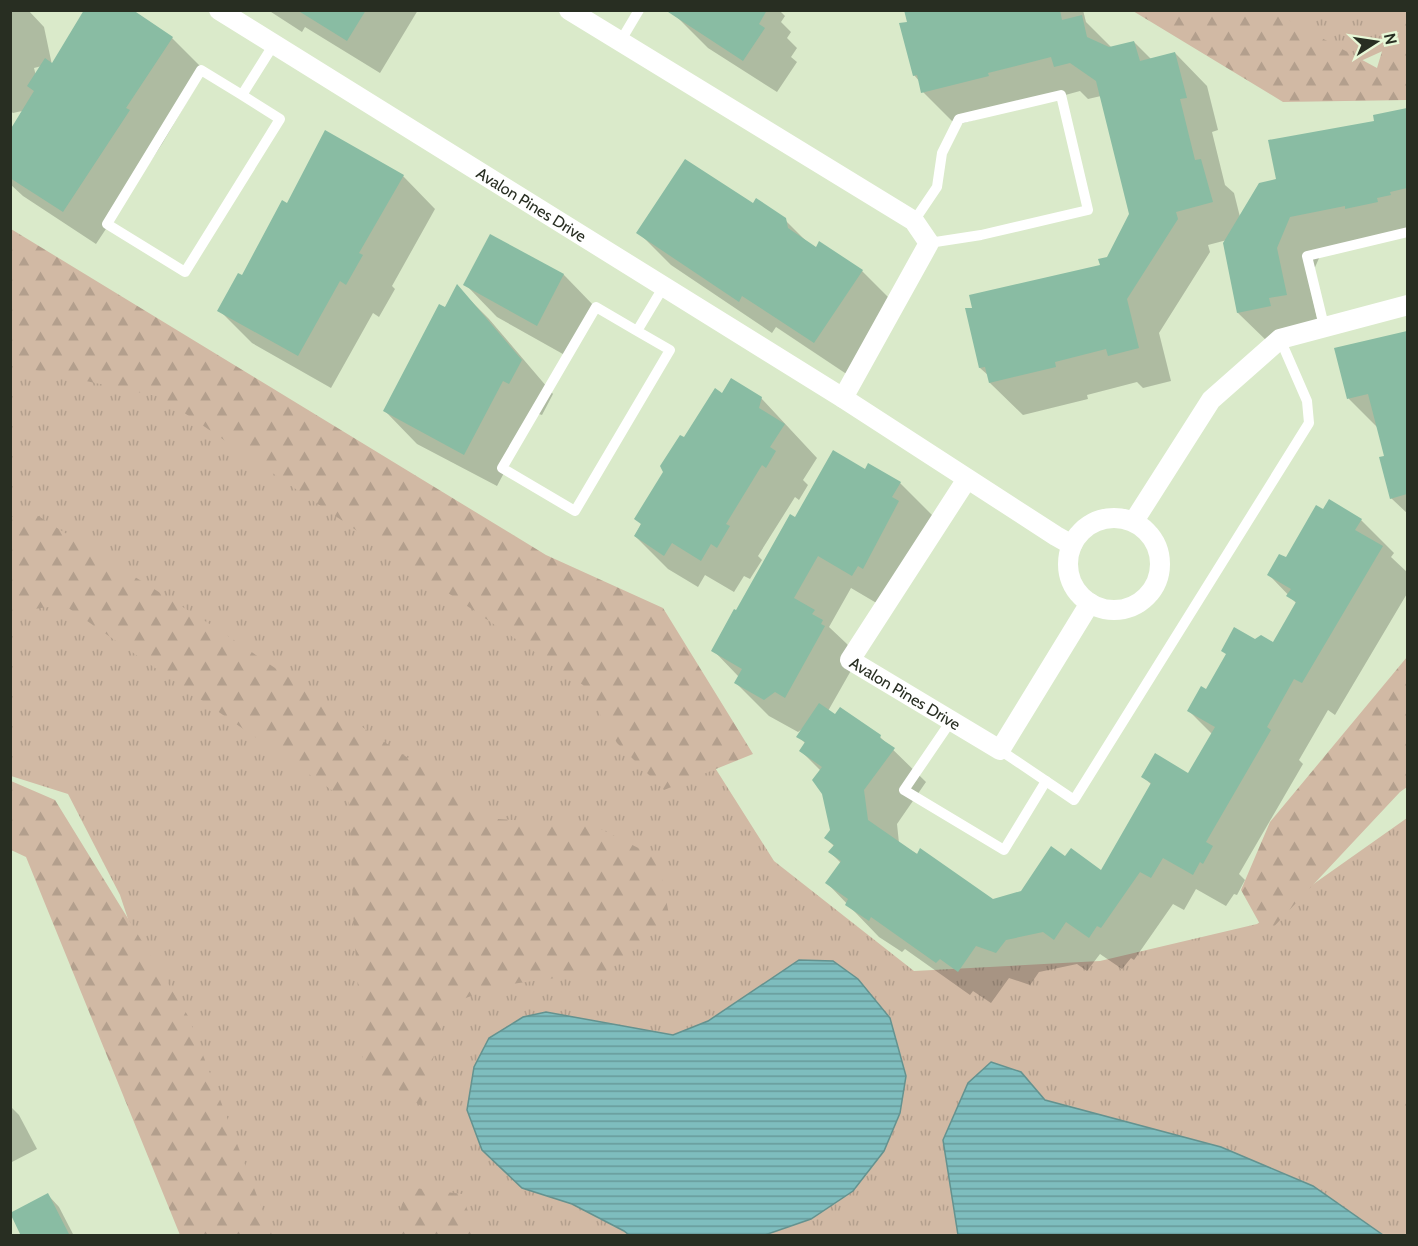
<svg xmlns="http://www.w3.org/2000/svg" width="1418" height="1246" viewBox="0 0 1418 1246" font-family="Cabin,sans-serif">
<defs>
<pattern id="grass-tufts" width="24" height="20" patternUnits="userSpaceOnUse" patternTransform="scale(1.5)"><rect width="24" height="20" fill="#d1b9a4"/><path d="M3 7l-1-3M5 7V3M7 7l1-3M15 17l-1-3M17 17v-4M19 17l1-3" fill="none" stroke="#b39f8d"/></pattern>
<pattern id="forest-firs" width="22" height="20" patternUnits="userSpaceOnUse" patternTransform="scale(1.5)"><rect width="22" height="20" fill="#d1b9a4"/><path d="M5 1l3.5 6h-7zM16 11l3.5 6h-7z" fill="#b39f8d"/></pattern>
<pattern id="water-rules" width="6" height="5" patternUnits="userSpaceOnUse" patternTransform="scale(1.5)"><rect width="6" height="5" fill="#7ebdbe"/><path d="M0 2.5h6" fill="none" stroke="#679a9a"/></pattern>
</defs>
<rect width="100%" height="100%" fill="#daeaca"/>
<g fill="url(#grass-tufts)">
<path d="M 1229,11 L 1407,11 L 1396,45 L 1343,69 Z"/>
<path d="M 10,335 L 170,379 L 662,684 L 774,861 L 914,971 L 1100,961 L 1257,924 L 1407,818 L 1407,1235 L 231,1235 L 202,1141 L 120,895 L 68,794 L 11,776 Z"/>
</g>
<g fill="url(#forest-firs)">
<path d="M 1133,11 L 1272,11 L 1377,68 L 1389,28 L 1382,11 L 1407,11 L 1407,100 L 1283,102 Z"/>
<path d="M 11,229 L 546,555 L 663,608 L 753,754 L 664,790 L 617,743 L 583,685 L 161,397 L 11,365 Z"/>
<path d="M 35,514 L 216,628 L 498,819 L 593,825 L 658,858 L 670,920 L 606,971 L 498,986 L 447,1005 L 421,1106 L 363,1063 L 354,931 L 349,802 L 64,605 L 11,612 L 11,517 Z"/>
<path d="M 1407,657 L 1407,787 L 1400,792 L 1266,935 L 1241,890 L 1270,822 Z"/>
<path d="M 11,781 L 55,800 L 188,1016 L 272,1235 L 180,1235 L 26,857 L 11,850 Z"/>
<path d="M 1407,1075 L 1407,1118 L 1399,1082 Z"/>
<path d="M 407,1187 L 462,1194 L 476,1235 L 393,1235 Z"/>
</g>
<g fill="url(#water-rules)" stroke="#64928f" stroke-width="1.5">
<path d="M 799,960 L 833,961 L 858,979 L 890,1018 L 906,1076 L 900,1113 L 884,1151 L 853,1191 L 811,1219 L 765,1235 L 629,1235 L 624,1231 L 572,1204 L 522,1188 L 482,1150 L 467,1110 L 474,1067 L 489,1038 L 523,1017 L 546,1012 L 673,1035 L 708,1021 Z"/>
<path d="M 991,1062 L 1021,1072 L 1045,1100 L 1221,1147 L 1313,1186 L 1383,1235 L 958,1235 L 943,1140 L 968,1083 Z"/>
</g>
<g fill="#0003" fill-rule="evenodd">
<path d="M 10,10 L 28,10 L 44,27 L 52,65 L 172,38 L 205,71 L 162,144 L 96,244 L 23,196 L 10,184 L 10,133 L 22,111 L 13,113 L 10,111 ZM 42,66 L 36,76 L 34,68 Z"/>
<path d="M 268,10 L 418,10 L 380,73 L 305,27 L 302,32 Z"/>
<path d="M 678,10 L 779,10 L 785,16 L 781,22 L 791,32 L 787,38 L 797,48 L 791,57 L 797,62 L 777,92 L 708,48 L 675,15 Z"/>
<path d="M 906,10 L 1083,10 L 1086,22 L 1112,48 L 1134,42 L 1151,59 L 1175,53 L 1207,86 L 1218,130 L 1212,132 L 1225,185 L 1234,193 L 1240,217 L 1278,180 L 1376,122 L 1374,116 L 1408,109 L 1408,235 L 1323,249 L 1309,281 L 1319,327 L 1271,345 L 1238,313 L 1227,240 L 1208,245 L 1210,252 L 1159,333 L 1171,381 L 1143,388 L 1137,382 L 1087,395 L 1088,399 L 1023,415 L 990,383 L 989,376 L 980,368 L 973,309 L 1101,266 L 1108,258 L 1131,214 L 1101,96 L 1088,99 L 1080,91 L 956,125 L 923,92 L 920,82 L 914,75 Z"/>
<path d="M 403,176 L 435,209 L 392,286 L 395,289 L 379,317 L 373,313 L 331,388 L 252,343 L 219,310 L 243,277 Z"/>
<path d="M 753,205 L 785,220 L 810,245 L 862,271 L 895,304 L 848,375 L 776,327 L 772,333 L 671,265 L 638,232 Z"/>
<path d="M 490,236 L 564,275 L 596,308 L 570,358 L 497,317 L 465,284 Z"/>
<path d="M 457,287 L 489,319 L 553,394 L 542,415 L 536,413 L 497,486 L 417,444 L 385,411 Z"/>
<path d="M 1408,332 L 1408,514 L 1391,498 L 1386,457 L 1378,428 L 1349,399 L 1336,349 Z"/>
<path d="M 722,395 L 761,398 L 817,458 L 803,480 L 808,485 L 799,500 L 795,497 L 758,556 L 762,560 L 750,579 L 744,576 L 734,592 L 705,575 L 698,587 L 668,569 L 635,536 L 684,439 Z"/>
<path d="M 866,471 L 900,483 L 933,516 L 885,608 L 851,588 L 829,627 L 847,644 L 857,660 L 828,711 L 880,737 L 926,782 L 897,824 L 899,843 L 993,900 L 1022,892 L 1066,858 L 1102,872 L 1152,785 L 1143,777 L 1189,775 L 1212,734 L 1189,711 L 1255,641 L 1274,644 L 1297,604 L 1269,575 L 1286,560 L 1361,520 L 1394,553 L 1391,557 L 1408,573 L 1408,592 L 1335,715 L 1328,710 L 1299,760 L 1303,764 L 1239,874 L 1245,880 L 1237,895 L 1234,894 L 1226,906 L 1196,889 L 1184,910 L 1173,904 L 1134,960 L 1131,958 L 1122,969 L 1100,954 L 1087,971 L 1077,964 L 1039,972 L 1030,985 L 1009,978 L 991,1003 L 973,991 L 970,995 L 905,949 L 902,952 L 879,937 L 827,883 L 841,863 L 830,852 L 834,846 L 826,838 L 832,830 L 821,771 L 801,751 L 806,744 L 798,736 L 804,728 L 798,732 L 769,716 L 736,683 L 739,677 L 713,650 L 795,519 Z"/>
<path d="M 10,1106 L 19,1115 L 37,1149 L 10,1163 Z"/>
<path d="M 48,1195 L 59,1207 L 74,1236 L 22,1236 Z"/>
</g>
<g fill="#89bca3">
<path d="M 84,10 L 133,10 L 173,37 L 126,108 L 130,110 L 63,212 L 10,178 L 10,130 L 34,91 L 27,86 L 45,58 L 52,63 Z"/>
<path d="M 297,10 L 366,10 L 347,41 Z"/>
<path d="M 665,10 L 767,10 L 759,24 L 765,28 L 743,61 Z"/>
<path d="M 904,10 L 1060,10 L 1062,20 L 1082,15 L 1087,37 L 1109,47 L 1134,41 L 1140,61 L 1175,52 L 1187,98 L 1180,99 L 1195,160 L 1201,159 L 1213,202 L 1176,212 L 1178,219 L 1127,299 L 1139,348 L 1108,356 L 1106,349 L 1055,362 L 1056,367 L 989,383 L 985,367 L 979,368 L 965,308 L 972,308 L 969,295 L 1100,265 L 1098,259 L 1107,257 L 1129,214 L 1096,81 L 1070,63 L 1054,67 L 1051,57 L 988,73 L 989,76 L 921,93 L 917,75 L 913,76 L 899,23 L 907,22 Z"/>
<path d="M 1407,108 L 1407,188 L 1390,192 L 1391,195 L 1377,198 L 1378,202 L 1345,209 L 1345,206 L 1290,217 L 1277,248 L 1287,295 L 1269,298 L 1271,306 L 1237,313 L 1223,243 L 1259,183 L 1276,179 L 1268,140 L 1374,121 L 1373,115 Z"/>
<path d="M 325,130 L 404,175 L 359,253 L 363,255 L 346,285 L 340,281 L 298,356 L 217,311 L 238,273 L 242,275 L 282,200 L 287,203 Z"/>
<path d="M 685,159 L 753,203 L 756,198 L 786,218 L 788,228 L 816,247 L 819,241 L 863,270 L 814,343 L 742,296 L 739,302 L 636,233 Z"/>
<path d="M 490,234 L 564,274 L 537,326 L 463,285 Z"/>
<path d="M 457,284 L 522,360 L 509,384 L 503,381 L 464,455 L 383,411 L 439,304 L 445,307 Z"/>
<path d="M 1407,331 L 1407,494 L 1390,499 L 1379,457 L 1384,456 L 1368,394 L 1347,399 L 1334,348 Z"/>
<path d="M 731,378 L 762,397 L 759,408 L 785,424 L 770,447 L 776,451 L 766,468 L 762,465 L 726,524 L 730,526 L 717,548 L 711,544 L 701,561 L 672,543 L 664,556 L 634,536 L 641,524 L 634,519 L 663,472 L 660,466 L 680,435 L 684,437 L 715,388 L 722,393 Z"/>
<path d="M 833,450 L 865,469 L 868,463 L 901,482 L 892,497 L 899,501 L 863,569 L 858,566 L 852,576 L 818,556 L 794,598 L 815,610 L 812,614 L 823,620 L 821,624 L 825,626 L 785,698 L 775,692 L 764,700 L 734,683 L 742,669 L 711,651 L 734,609 L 736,610 L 790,514 L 795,517 Z"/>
<path d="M 1329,499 L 1362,519 L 1355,530 L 1383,546 L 1302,683 L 1294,679 L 1267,727 L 1271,730 L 1206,842 L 1213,846 L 1203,864 L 1200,862 L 1193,875 L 1163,858 L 1151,878 L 1140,872 L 1101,928 L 1097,926 L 1089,938 L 1066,922 L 1054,940 L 1043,932 L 1006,940 L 996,953 L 976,946 L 958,972 L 940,959 L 936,963 L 871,917 L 869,921 L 845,905 L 848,899 L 825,883 L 841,861 L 828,852 L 834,845 L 824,838 L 830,830 L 822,794 L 812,780 L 822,767 L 799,751 L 805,742 L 796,737 L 819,703 L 835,714 L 840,707 L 881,735 L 880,738 L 895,748 L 864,790 L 868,820 L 917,854 L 920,848 L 993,899 L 1021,891 L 1051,846 L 1065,856 L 1071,848 L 1101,870 L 1151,783 L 1141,777 L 1155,753 L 1188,773 L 1215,727 L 1187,711 L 1201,686 L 1206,689 L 1226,654 L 1221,651 L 1234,627 L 1255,639 L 1261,635 L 1273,642 L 1296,602 L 1286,596 L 1291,589 L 1267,575 L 1279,554 L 1286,557 L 1316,505 L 1323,509 Z"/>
<path d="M 48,1193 L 70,1236 L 21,1236 L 10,1213 Z"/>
</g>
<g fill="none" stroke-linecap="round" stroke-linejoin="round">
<g stroke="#fff" stroke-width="10">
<path d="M 620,42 L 639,10"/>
<path d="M 242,95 L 280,119 L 185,272 L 107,224 L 201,70 L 242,95 L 274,44"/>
<path d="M 914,221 L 937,187 L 942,153 L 959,119 L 1061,95 L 1088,210 L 981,235 L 929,243"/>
<path d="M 1324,326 L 1307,256 L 1408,232"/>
<path d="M 637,331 L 670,350 L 575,511 L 502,468 L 596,307 L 637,331 L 664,286"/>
<path d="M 951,721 L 904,790 L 1004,850 L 1046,781"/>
<path d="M 1000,750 L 1074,800 L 1309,423 L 1307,401 L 1280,339"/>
</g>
<g stroke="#fff" stroke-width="20">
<path id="s1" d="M 219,10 L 843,398 L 1056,536 L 1072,545"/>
<path d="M 569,10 L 914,221 L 929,243 L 843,398"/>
<path id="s2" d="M 967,479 L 850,660 L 1000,750 L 1090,603"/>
<circle cx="1114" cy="564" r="46"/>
<path d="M 1134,521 L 1211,400 L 1280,339 L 1408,305"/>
</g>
</g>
<g text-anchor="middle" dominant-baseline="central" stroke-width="4.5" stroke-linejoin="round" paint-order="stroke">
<g font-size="16" fill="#282e22" stroke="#e7f8d7">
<text stroke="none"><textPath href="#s1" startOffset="368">Avalon Pines Drive</textPath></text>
<text stroke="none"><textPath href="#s2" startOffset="280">Avalon Pines Drive</textPath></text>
</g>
</g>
<rect width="1418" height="1246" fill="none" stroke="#282e22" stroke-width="24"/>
<g transform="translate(1376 42) rotate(78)" stroke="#e7f8d7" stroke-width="4.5" paint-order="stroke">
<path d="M0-4.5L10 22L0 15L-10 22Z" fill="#282e22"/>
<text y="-9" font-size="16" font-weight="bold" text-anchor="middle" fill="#282e22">N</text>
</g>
</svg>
